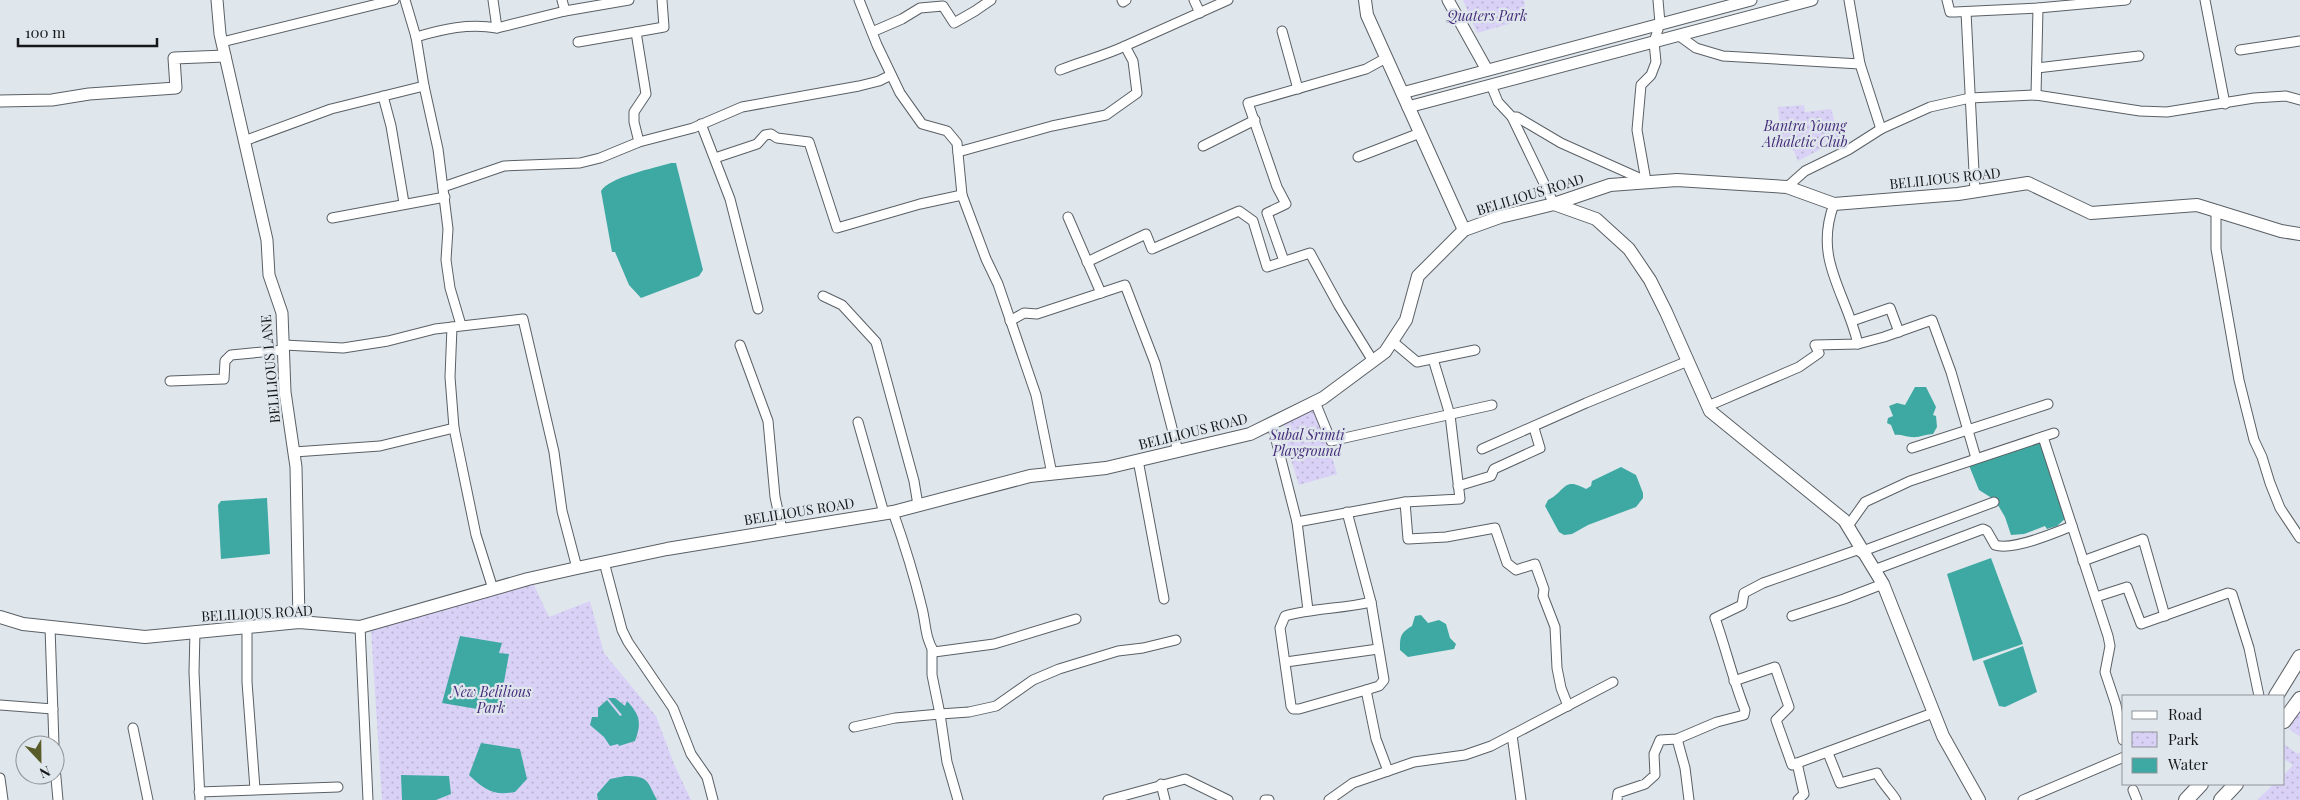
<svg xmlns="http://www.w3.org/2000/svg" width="2300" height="800" viewBox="0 0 2300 800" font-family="'Playfair Display',serif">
<defs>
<pattern id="park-dots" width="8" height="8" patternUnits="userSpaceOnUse" patternTransform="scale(1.25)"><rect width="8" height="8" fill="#d9d2f6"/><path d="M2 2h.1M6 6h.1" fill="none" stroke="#bab4d2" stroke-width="1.8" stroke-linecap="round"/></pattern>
</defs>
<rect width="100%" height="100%" fill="#dfe6ec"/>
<g fill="url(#park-dots)">
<path d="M 1463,0 L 1524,0 L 1527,19 L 1477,33 Z"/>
<path d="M 1804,105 L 1805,112 L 1831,109 L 1840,139 L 1798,161 L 1794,151 L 1782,145 L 1778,107 Z"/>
<path d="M 1318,407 L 1337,474 L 1299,485 L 1286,444 L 1284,420 Z"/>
<path d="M 532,581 L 549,617 L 590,601 L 604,653 L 656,716 L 674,764 L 691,800 L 382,800 L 371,630 Z"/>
<path d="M 2300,710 L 2300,737 L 2289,729 Z"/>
<path d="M 2284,744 L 2298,754 L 2300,752 L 2300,800 L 2257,800 L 2274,784 L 2284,784 L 2284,775 L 2293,765 L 2284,759 Z"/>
</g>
<g fill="#3ea9a3">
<path d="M 671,163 L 676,163 L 703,270 L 699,276 L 641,298 L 629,285 L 615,252 L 612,252 L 601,191 C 609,177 655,168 671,163 Z"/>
<path d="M 1915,387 L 1926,387 L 1936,407 L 1933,415 L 1936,416 L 1937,427 L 1933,434 C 1926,434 1919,438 1911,437 C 1905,437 1901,434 1895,435 L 1891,425 L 1887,423 L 1888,418 L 1893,416 L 1889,406 L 1897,403 L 1905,405 Z"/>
<path d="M 2039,440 L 2067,517 L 2057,526 L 2047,529 L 2045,526 L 2024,534 L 2011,535 L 2005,517 L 1995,500 L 1979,490 L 1968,463 Z"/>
<path d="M 1621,467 L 1636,475 L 1643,493 L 1643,498 L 1636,507 L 1588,525 L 1572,534 L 1564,535 L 1559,532 L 1545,506 L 1548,500 C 1566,491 1563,476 1586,489 L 1591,486 L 1592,481 Z"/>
<path d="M 267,498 L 270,554 L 221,559 L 218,505 L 221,501 Z"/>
<path d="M 1991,558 L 2023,644 L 1973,661 L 1947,574 Z"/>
<path d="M 1421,615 L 1428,623 L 1439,620 L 1446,624 L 1450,638 L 1456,644 L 1454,649 L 1408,657 L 1400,650 C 1400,637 1400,633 1412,626 L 1415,616 Z"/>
<path d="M 460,636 L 502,643 L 499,653 L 509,654 L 504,682 L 502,683 L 500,696 L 504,697 L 505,705 L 501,713 L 442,703 Z"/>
<path d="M 2023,646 L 2037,692 L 2005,707 L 1999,706 L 1983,661 Z"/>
<path d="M 608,698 L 615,698 L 625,706 L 627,701 C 640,715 642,723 635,741 L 619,746 L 618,744 L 610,746 L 604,737 L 590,725 L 592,717 L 598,717 L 598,708 L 607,700 L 620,716 L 622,715 Z"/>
<path d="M 481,743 L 520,749 L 527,779 L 515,792 C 493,796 485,790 469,775 Z"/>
<path d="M 401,775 L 449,776 L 451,794 L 436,800 L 402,800 Z"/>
<path d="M 625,776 C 649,776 647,781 657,800 L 598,800 L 597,794 L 610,779 Z"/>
</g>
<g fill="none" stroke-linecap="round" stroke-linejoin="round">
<defs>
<g id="minor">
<path d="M 405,0 L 416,37 L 424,86 L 438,149 L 448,229 L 446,260 L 450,288 L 461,325"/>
<path d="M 562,0 L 565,11 L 629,0"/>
<path d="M 859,0 L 877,45 L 900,93 L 922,124 L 947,131 L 957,143 L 962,195 L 986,259 L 998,284 L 1036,395 L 1052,474"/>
<path d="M 1122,0 L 1123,2 L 1126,0"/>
<path d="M 1194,0 L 1200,13"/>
<path d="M 1849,0 L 1860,64 L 1881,129"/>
<path d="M 1947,0 L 1950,12 L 1955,12 L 2038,8 L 2126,0"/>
<path d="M 2205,0 L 2225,104"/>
<path d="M 1966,12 L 1975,192"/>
<path d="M 497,28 L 565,11"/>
<path d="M 1282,31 L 1298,89"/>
<path d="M 872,32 L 902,19 L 920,8 L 943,6 L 954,23 L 975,11 L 991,0"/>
<path d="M 1678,35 L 1696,48 L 1723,56 L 1860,64"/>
<path d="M 416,37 C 443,29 469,23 497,28 L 493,0"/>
<path d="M 222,42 L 394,0"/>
<path d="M 578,42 L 636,32"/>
<path d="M 2240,50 L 2300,41"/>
<path d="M 2037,68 L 2139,56"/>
<path d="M 1060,70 C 1082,61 1104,56 1125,46"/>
<path d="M 1491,85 L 1498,102 L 1512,117 L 1554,204"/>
<path d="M 2036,95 L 2038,8"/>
<path d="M 383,96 L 391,126 L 404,203"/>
<path d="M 1512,117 L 1517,117 L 1561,143 L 1646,181"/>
<path d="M 701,124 L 730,199 L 758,309"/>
<path d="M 244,141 L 331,109 L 424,86"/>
<path d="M 639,142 L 634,122 L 634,112 L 646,94 L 636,32 L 664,27 L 662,0"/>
<path d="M 1203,146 L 1255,120"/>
<path d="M 958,152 L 1052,126 L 1106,115 L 1137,93 L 1133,61 L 1125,46 L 1228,0"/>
<path d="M 1358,157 L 1420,133"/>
<path d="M 715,158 L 757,144 L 765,135 L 771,134 L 777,138 L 809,142 L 837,228 L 920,204 L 962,195"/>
<path d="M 1646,181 L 1637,130 L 1641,85 L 1651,75 L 1656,62 L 1654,42 L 1660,23 L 1658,0"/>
<path d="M 443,187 L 504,166 L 580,163 L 600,158 L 639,142 L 693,128 L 742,107 L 859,86 L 879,81 L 891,75"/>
<path d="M 1787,187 L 1805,171 L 1848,150 L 1881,129 L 1930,107 L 1970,98 L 2036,95 L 2140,111 L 2167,112 L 2254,98 L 2286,96 L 2300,100"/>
<path d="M 2216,210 L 2216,249 L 2239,380 L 2254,440 L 2262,457 L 2270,483 L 2280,508 L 2300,538"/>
<path d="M 1068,217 L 1101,293"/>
<path d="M 332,218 L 445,197"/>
<path d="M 1284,261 L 1267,213 L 1286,204 L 1277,187 L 1248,103 L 1366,69 L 1386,58"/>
<path d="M 1087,262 L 1146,234 L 1152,249 L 1239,211 L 1253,221 L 1267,267 L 1310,253 L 1339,306 L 1373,361"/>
<path d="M 823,296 L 842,305 L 876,342 L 914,481 L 918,505"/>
<path d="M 1010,321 L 1024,313 L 1037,314 L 1125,285 L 1155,363 L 1178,451"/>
<path d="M 1852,321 L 1890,308 L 1899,332"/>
<path d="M 452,327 L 450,377 L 454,428 L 476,535 L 493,589"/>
<path d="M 1392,341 L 1417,362 L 1475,350"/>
<path d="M 1858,344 L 1884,337 L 1932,320 L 1951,372 L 1976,458"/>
<path d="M 284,345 L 343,348 L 388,341 L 435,329 L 523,319 L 554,452 L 562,511 L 577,568"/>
<path d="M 740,345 L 768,421 L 775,497 L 782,529"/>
<path d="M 170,381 L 224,379 L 225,361 L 231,355 L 284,350"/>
<path d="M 1315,402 L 1331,441 L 1492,405"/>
<path d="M 1708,406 L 1799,367 L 1819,353 L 1815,345 L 1858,344 C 1846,292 1813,260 1834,204"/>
<path d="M 858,422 L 884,513"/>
<path d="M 1272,424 L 1297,522 L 1405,502 L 1408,539 L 1446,537 L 1495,528 L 1507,563 L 1516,570 L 1535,564 L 1544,589 L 1543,596 L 1555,627 L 1557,668 L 1561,688 L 1568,706"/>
<path d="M 2043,437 L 2108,636 L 2110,646 L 2105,672 L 2116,705 L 2123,740"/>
<path d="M 1912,448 L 2048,404"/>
<path d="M 1482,449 L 1586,403 L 1688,361"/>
<path d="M 294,452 L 380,446 L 454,428"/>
<path d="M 1138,460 L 1164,599"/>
<path d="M 1458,486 L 1491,476 L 1494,469 L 1540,448 L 1534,428"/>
<path d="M 1405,502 L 1460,499 L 1450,415 L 1433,359"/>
<path d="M 893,512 C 904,543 914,575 922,608 C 926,624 925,638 934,652 L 994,644 L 1076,619"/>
<path d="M 1347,512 L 1371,602 C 1342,609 1313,608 1285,616 L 1280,628 L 1291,706 L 1293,709 L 1299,709 L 1366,690 L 1376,739 L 1388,771"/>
<path d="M 1297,522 L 1308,610"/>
<path d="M 1848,526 L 1865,502 L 1910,481 L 2054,433"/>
<path d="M 1863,551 L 1994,502"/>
<path d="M 2083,561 L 2143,539 L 2165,616"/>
<path d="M 604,562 L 622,630 L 628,642 L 673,708 L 691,754 L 707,777 L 713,800"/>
<path d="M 1874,570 L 1983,529 L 1987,531 L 1995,545 C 2012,551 2055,533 2072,526"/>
<path d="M 2096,597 L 2127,587 L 2141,624 L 2228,593 L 2232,594 L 2249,648 L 2259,696"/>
<path d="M 1792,616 L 1844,599 L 1883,584"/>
<path d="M 247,626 L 247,682 L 255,789"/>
<path d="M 50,627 L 54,745"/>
<path d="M 360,627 L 368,800"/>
<path d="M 195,631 L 194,672 L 200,800"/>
<path d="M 932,649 L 932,675 L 940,714 L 969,712 L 996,706 L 1033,680 L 1059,669 L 1118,651 L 1143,648 L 1176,640"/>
<path d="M 1286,662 L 1378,649"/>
<path d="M 1734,681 L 1775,667 L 1789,707 L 1776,720 L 1792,765 L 1933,713"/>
<path d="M 1366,690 L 1379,686 L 1384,680 L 1371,602"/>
<path d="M 0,705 L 53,709"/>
<path d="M 854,727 L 895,718 L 940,714 L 947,762 L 958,800"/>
<path d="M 133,728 L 148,800"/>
<path d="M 1512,735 L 1521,800"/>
<path d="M 1677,739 L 1685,768 L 1689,800"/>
<path d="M 1828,753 L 1840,783 L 1877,773 C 1883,785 1890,790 1896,800"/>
<path d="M 1797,763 L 1804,794 L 1798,800"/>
<path d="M 55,767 L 58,800"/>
<path d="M 0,778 L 3,800"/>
<path d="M 1161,784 L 1165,800"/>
<path d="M 2133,790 L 2137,800"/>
<path d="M 199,792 L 338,787"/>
<path d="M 1108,800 L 1185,779 L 1228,800"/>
<path d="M 1265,800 L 1269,800"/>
<path d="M 1329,800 L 1353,783 L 1414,762 L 1465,755 L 1491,746 L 1613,682"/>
<path d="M 1617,800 L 1618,793 L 1645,784 L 1655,775 L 1654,754 L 1660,740 L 1677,739 L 1717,722 L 1744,715 L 1745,710 C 1733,680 1726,649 1715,618 L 1742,605 L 1744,593 L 1763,583 L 1857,550 L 1865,555"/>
<path d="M 2023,800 L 2124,757"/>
</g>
<g id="tertiary">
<path d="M 217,0 L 220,34 L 267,240 L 269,275 L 282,313 L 285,392 L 296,467 L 299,622"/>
<path d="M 1448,0 L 1487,70"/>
<path d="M 1402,93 L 1751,0"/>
<path d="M 0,101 L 52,100 L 89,94 L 176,88 L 174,58 L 225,56"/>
<path d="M 1408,107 L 1812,0"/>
</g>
<g id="secondary">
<path d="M 1365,0 L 1367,15 L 1464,230"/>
<path d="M 1554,204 L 1596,219 L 1629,249 L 1650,280 L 1666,312 L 1710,411 L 1844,520 L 1883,584 L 1943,736 L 1979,800"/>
<path d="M 0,617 L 23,624 L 145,637 L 299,622 L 360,627 L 528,579 L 577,568 L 667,549 L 893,512 L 1030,476 L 1106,468 L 1250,434 L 1323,398 L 1385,352 L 1406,320 L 1418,276 L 1464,230 L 1500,217 L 1554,204 L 1610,185 L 1677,180 L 1787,187 L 1834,204 L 1958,194 L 2028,183 L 2091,213 L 2197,205 L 2281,231 L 2300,234"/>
</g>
<g id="primary">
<path d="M 2276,696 L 2300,657"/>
<path d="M 2284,721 L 2300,699"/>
<path d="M 2186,800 L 2201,784"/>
<path d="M 2221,800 L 2236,784"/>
</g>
</defs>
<use href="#minor" stroke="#5a6065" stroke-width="11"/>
<use href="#tertiary" stroke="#5a6065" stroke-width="13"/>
<use href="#secondary" stroke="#5a6065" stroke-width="14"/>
<use href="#primary" stroke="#5a6065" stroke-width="16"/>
<use href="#minor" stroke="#fff" stroke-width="9"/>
<use href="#tertiary" stroke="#fff" stroke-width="11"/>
<use href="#secondary" stroke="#fff" stroke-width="12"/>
<use href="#primary" stroke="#fff" stroke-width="14"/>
</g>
<g text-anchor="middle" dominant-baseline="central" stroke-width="4.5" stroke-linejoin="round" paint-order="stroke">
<g font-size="14" font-style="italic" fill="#462d7b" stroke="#dfe6ec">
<text x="1487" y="15">Quaters Park</text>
<text x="1805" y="125">Bantra Young<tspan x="1805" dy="16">Athaletic Club</tspan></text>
<text x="1307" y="434">Subal Srimti<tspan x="1307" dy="16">Playground</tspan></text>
<text x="491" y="691">New Belilious<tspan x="491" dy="16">Park</tspan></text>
</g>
<g font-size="14" fill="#16181a" stroke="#dfe6ec">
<text transform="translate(1945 178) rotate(-6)">BELILIOUS ROAD</text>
<text transform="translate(1530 194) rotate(-17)">BELILIOUS ROAD</text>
<text transform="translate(270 369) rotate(-95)">BELILIOUS LANE</text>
<text transform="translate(1193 431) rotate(-14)">BELILIOUS ROAD</text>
<text transform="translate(799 511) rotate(-9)">BELILIOUS ROAD</text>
<text transform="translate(257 613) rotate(-3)">BELILIOUS ROAD</text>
</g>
</g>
<rect x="2122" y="695" width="162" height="90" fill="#dfe6ec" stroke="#8f9498"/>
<rect x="2132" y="711" width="25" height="8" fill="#ffffff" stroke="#8f9498"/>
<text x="2168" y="720" font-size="15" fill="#16181a">Road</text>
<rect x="2132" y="732" width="25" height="15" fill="url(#park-dots)" stroke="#8f9498"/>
<text x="2168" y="745" font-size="15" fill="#16181a">Park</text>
<rect x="2132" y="758" width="25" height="15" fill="#3ea9a3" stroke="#8f9498"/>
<text x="2168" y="770" font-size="15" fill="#16181a">Water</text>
<g transform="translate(40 760) rotate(158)"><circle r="24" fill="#dfe6ec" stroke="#8f9498"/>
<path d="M0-4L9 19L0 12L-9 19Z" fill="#595c29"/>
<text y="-8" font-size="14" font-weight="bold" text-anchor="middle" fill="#16181a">N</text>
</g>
<path d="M18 38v8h139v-8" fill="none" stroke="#16181a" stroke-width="2.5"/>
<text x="25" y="38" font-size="15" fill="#16181a" stroke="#dfe6ec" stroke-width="4" paint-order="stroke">100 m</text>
</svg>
